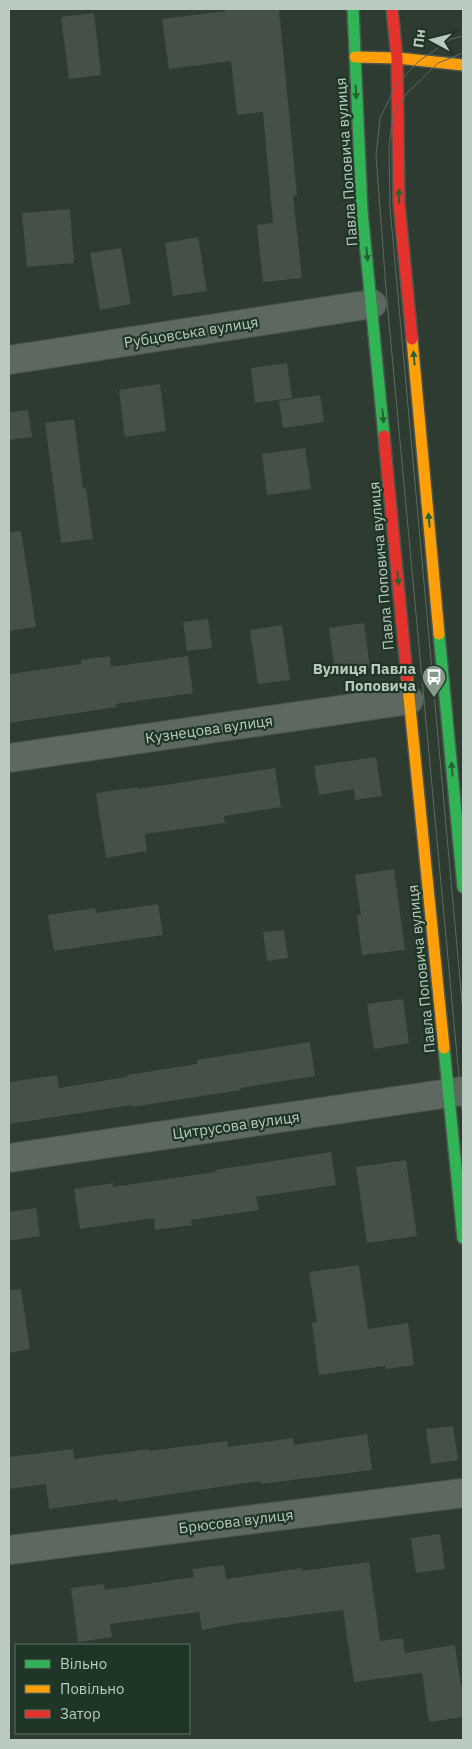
<svg xmlns="http://www.w3.org/2000/svg" width="472" height="1749" viewBox="0 0 472 1749" font-family="'IBM Plex Sans',sans-serif">
<rect width="100%" height="100%" fill="#2d3b31"/>
<g fill="#445048">
<path d="M 226,9 L 279,9 L 297,195 L 293,196 L 302,278 L 263,282 L 257,225 L 273,223 L 263,112 L 237,115 L 231,61 L 169,69 L 162,19 L 226,11 Z"/>
<path d="M 94,13 L 101,75 L 69,79 L 61,17 Z"/>
<path d="M 70,209 L 74,263 L 27,267 L 22,213 Z"/>
<path d="M 198,237 L 207,291 L 173,296 L 165,243 Z"/>
<path d="M 121,248 L 131,304 L 100,310 L 90,253 Z"/>
<path d="M 287,363 L 292,398 L 255,403 L 251,368 Z"/>
<path d="M 160,384 L 166,431 L 125,437 L 119,390 Z"/>
<path d="M 320,395 L 324,422 L 283,428 L 279,401 Z"/>
<path d="M 28,410 L 32,437 L 9,440 L 9,412 Z"/>
<path d="M 74,419 L 83,489 L 86,488 L 93,539 L 61,543 L 45,423 Z"/>
<path d="M 305,448 L 311,489 L 267,495 L 262,454 Z"/>
<path d="M 21,531 L 36,627 L 9,631 L 9,532 Z"/>
<path d="M 208,619 L 212,648 L 187,651 L 183,622 Z"/>
<path d="M 364,623 L 370,668 L 335,673 L 329,628 Z"/>
<path d="M 282,625 L 290,680 L 258,684 L 250,630 Z"/>
<path d="M 110,656 L 111,667 L 188,656 L 193,693 L 116,704 L 117,707 L 9,723 L 9,674 L 81,664 L 81,660 Z"/>
<path d="M 376,757 L 382,796 L 355,800 L 354,789 L 319,795 L 314,766 Z"/>
<path d="M 275,768 L 281,807 L 224,816 L 225,823 L 145,834 L 147,851 L 106,858 L 96,793 L 138,787 L 138,789 Z"/>
<path d="M 394,869 L 405,950 L 362,955 L 357,915 L 361,915 L 355,875 Z"/>
<path d="M 158,904 L 163,935 L 54,951 L 48,915 L 95,908 L 96,913 Z"/>
<path d="M 284,930 L 288,958 L 267,961 L 263,932 Z"/>
<path d="M 403,999 L 409,1043 L 374,1049 L 367,1004 Z"/>
<path d="M 310,1042 L 315,1076 L 240,1088 L 241,1090 L 170,1101 L 132,1107 L 132,1105 L 9,1124 L 9,1082 L 57,1075 L 59,1088 L 127,1077 L 127,1075 L 197,1064 L 197,1060 Z"/>
<path d="M 331,1152 L 336,1185 L 256,1197 L 259,1210 L 191,1220 L 192,1225 L 155,1230 L 154,1218 L 80,1229 L 74,1189 L 113,1183 L 113,1187 L 215,1172 L 215,1170 Z"/>
<path d="M 406,1160 L 417,1236 L 367,1243 L 356,1167 Z"/>
<path d="M 36,1208 L 40,1236 L 9,1241 L 9,1212 Z"/>
<path d="M 359,1265 L 368,1329 L 408,1323 L 414,1365 L 386,1369 L 385,1366 L 319,1375 L 312,1323 L 317,1322 L 309,1272 Z"/>
<path d="M 21,1289 L 30,1349 L 9,1353 L 9,1290 Z"/>
<path d="M 453,1426 L 458,1460 L 431,1464 L 426,1429 Z"/>
<path d="M 367,1434 L 372,1470 L 261,1484 L 260,1481 L 118,1502 L 118,1499 L 49,1509 L 46,1484 L 9,1489 L 9,1457 L 73,1449 L 74,1459 L 149,1449 L 149,1451 L 227,1441 L 228,1447 L 293,1438 L 294,1445 Z"/>
<path d="M 440,1534 L 445,1569 L 416,1573 L 411,1538 Z"/>
<path d="M 369,1562 L 380,1641 L 403,1638 L 405,1653 L 455,1645 L 461,1686 L 463,1686 L 463,1717 L 429,1722 L 422,1673 L 354,1682 L 343,1610 L 233,1624 L 202,1630 L 199,1612 L 110,1624 L 112,1637 L 78,1642 L 71,1588 L 104,1584 L 105,1590 L 194,1577 L 192,1569 L 224,1565 L 226,1579 L 302,1568 L 302,1571 Z"/>
</g>
<g fill="none" stroke-linecap="round" stroke-linejoin="round">
<defs>
<g id="street">
<path d="M 9,360 L 372,304"/>
<path d="M 9,758 L 409,700"/>
<path d="M 9,1158 L 463,1091"/>
<path d="M 9,1550 L 463,1493"/>
</g>
<g id="fast">
<path d="M 353,9 L 362,211 L 384,436"/>
<path d="M 439,634 L 463,887"/>
<path d="M 444,1048 L 463,1238"/>
</g>
<g id="slow">
<path d="M 355,57 L 397,58 L 463,65"/>
<path d="M 412,339 L 439,634"/>
<path d="M 407,677 L 444,1048"/>
</g>
<g id="jam">
<path d="M 392,9 L 397,58 L 399,203 L 412,339"/>
<path d="M 384,436 L 407,677"/>
</g>
</defs>
<use href="#street" stroke="#4b554e" stroke-width="30"/>
<use href="#fast" stroke="#4b554e" stroke-width="14"/>
<use href="#slow" stroke="#4b554e" stroke-width="14"/>
<use href="#jam" stroke="#4b554e" stroke-width="14"/>
<use href="#street" stroke="#5d6960" stroke-width="28"/>
<use href="#fast" stroke="#30b455" stroke-width="11"/>
<use href="#slow" stroke="#ff9f0a" stroke-width="11"/>
<use href="#jam" stroke="#e5322d" stroke-width="11"/>
<g stroke="#5f6961" stroke-width="1">
<path d="M 463,36 L 451,39 L 419,61 L 397,84 L 380,118 L 376,156 L 387,301 L 463,1120"/>
<path d="M 463,53 L 438,63 L 406,94 L 398,106 L 393,117 L 389,145 L 390,207 L 463,1013"/>
</g>
</g>
<defs><path id="oneway-solid" d="M-6-.8H1V-3.2L6.5 0L1 3.2V.8H-6Z" transform="scale(1.25)"/></defs>
<g fill="#256236">
<use href="#oneway-solid" transform="translate(356 92) rotate(87)"/>
<use href="#oneway-solid" transform="translate(399 196) rotate(-91)"/>
<use href="#oneway-solid" transform="translate(367 254) rotate(84)"/>
<use href="#oneway-solid" transform="translate(414 358) rotate(-95)"/>
<use href="#oneway-solid" transform="translate(383 416) rotate(85)"/>
<use href="#oneway-solid" transform="translate(429 520) rotate(-95)"/>
<use href="#oneway-solid" transform="translate(398 578) rotate(85)"/>
<use href="#oneway-solid" transform="translate(452 769) rotate(-95)"/>
</g>
<defs>
<symbol id="bus-pin" viewBox="-11 -11 22 30"><path d="M0 17L-7.5 6A9.5 9.5 0 1 1 7.5 6Z" fill="#87998d" stroke="#1f3626"/><path d="M-5-6H5V4H4V6H2V4H-2V6H-4V4H-5ZM-3.5-4V0h7V-4ZM-3.5 1.2v1.5H-2V1.2ZM2 1.2v1.5H3.5V1.2Z" fill="#fff"/></symbol>
</defs>
<g fill-rule="evenodd">
<use href="#bus-pin" x="420" y="663" width="28" height="38"/>
</g>
<g text-anchor="middle" dominant-baseline="central" stroke-width="4.5" stroke-linejoin="round" paint-order="stroke">
<g font-size="15" fill="#b8cbbe" stroke="#1f3626">
<text transform="translate(346 162) rotate(-94)">Павла Поповича вулиця</text>
<text transform="translate(191 332) rotate(-9)">Рубцовська вулиця</text>
<text transform="translate(381 566) rotate(-95)">Павла Поповича вулиця</text>
<text transform="translate(209 729) rotate(-8)">Кузнецова вулиця</text>
<text transform="translate(421 969) rotate(-96)">Павла Поповича вулиця</text>
<text transform="translate(236 1125) rotate(-8)">Цитрусова вулиця</text>
<text transform="translate(236 1521) rotate(-7)">Брюсова вулиця</text>
</g>
<g font-size="15" font-weight="bold" fill="#b8cbbe" stroke="#1f3626" text-anchor="end">
<text x="416" y="668">Вулиця Павла<tspan x="416" dy="17">Поповича</tspan></text>
</g>
</g>
<rect width="472" height="1749" fill="none" stroke="#b8cbbe" stroke-width="20"/>
<rect x="15" y="1644" width="175" height="90" fill="#1f3626" stroke="#5c7263"/>
<rect x="25" y="1660" width="25" height="8" fill="#30b455" stroke="#5c7263"/>
<text x="60" y="1669" font-size="15" fill="#b8cbbe">Вільно</text>
<rect x="25" y="1685" width="25" height="8" fill="#ff9f0a" stroke="#5c7263"/>
<text x="60" y="1694" font-size="15" fill="#b8cbbe">Повільно</text>
<rect x="25" y="1710" width="25" height="8" fill="#e5322d" stroke="#5c7263"/>
<text x="60" y="1719" font-size="15" fill="#b8cbbe">Затор</text>
<g transform="translate(432 40) rotate(277)" stroke="#1f3626" stroke-width="4" paint-order="stroke">
<path d="M0-4L9 19L0 12L-9 19Z" fill="#b8cbbe"/>
<text y="-8" font-size="14" font-weight="bold" text-anchor="middle" fill="#b8cbbe">Пн</text>
</g>
</svg>
